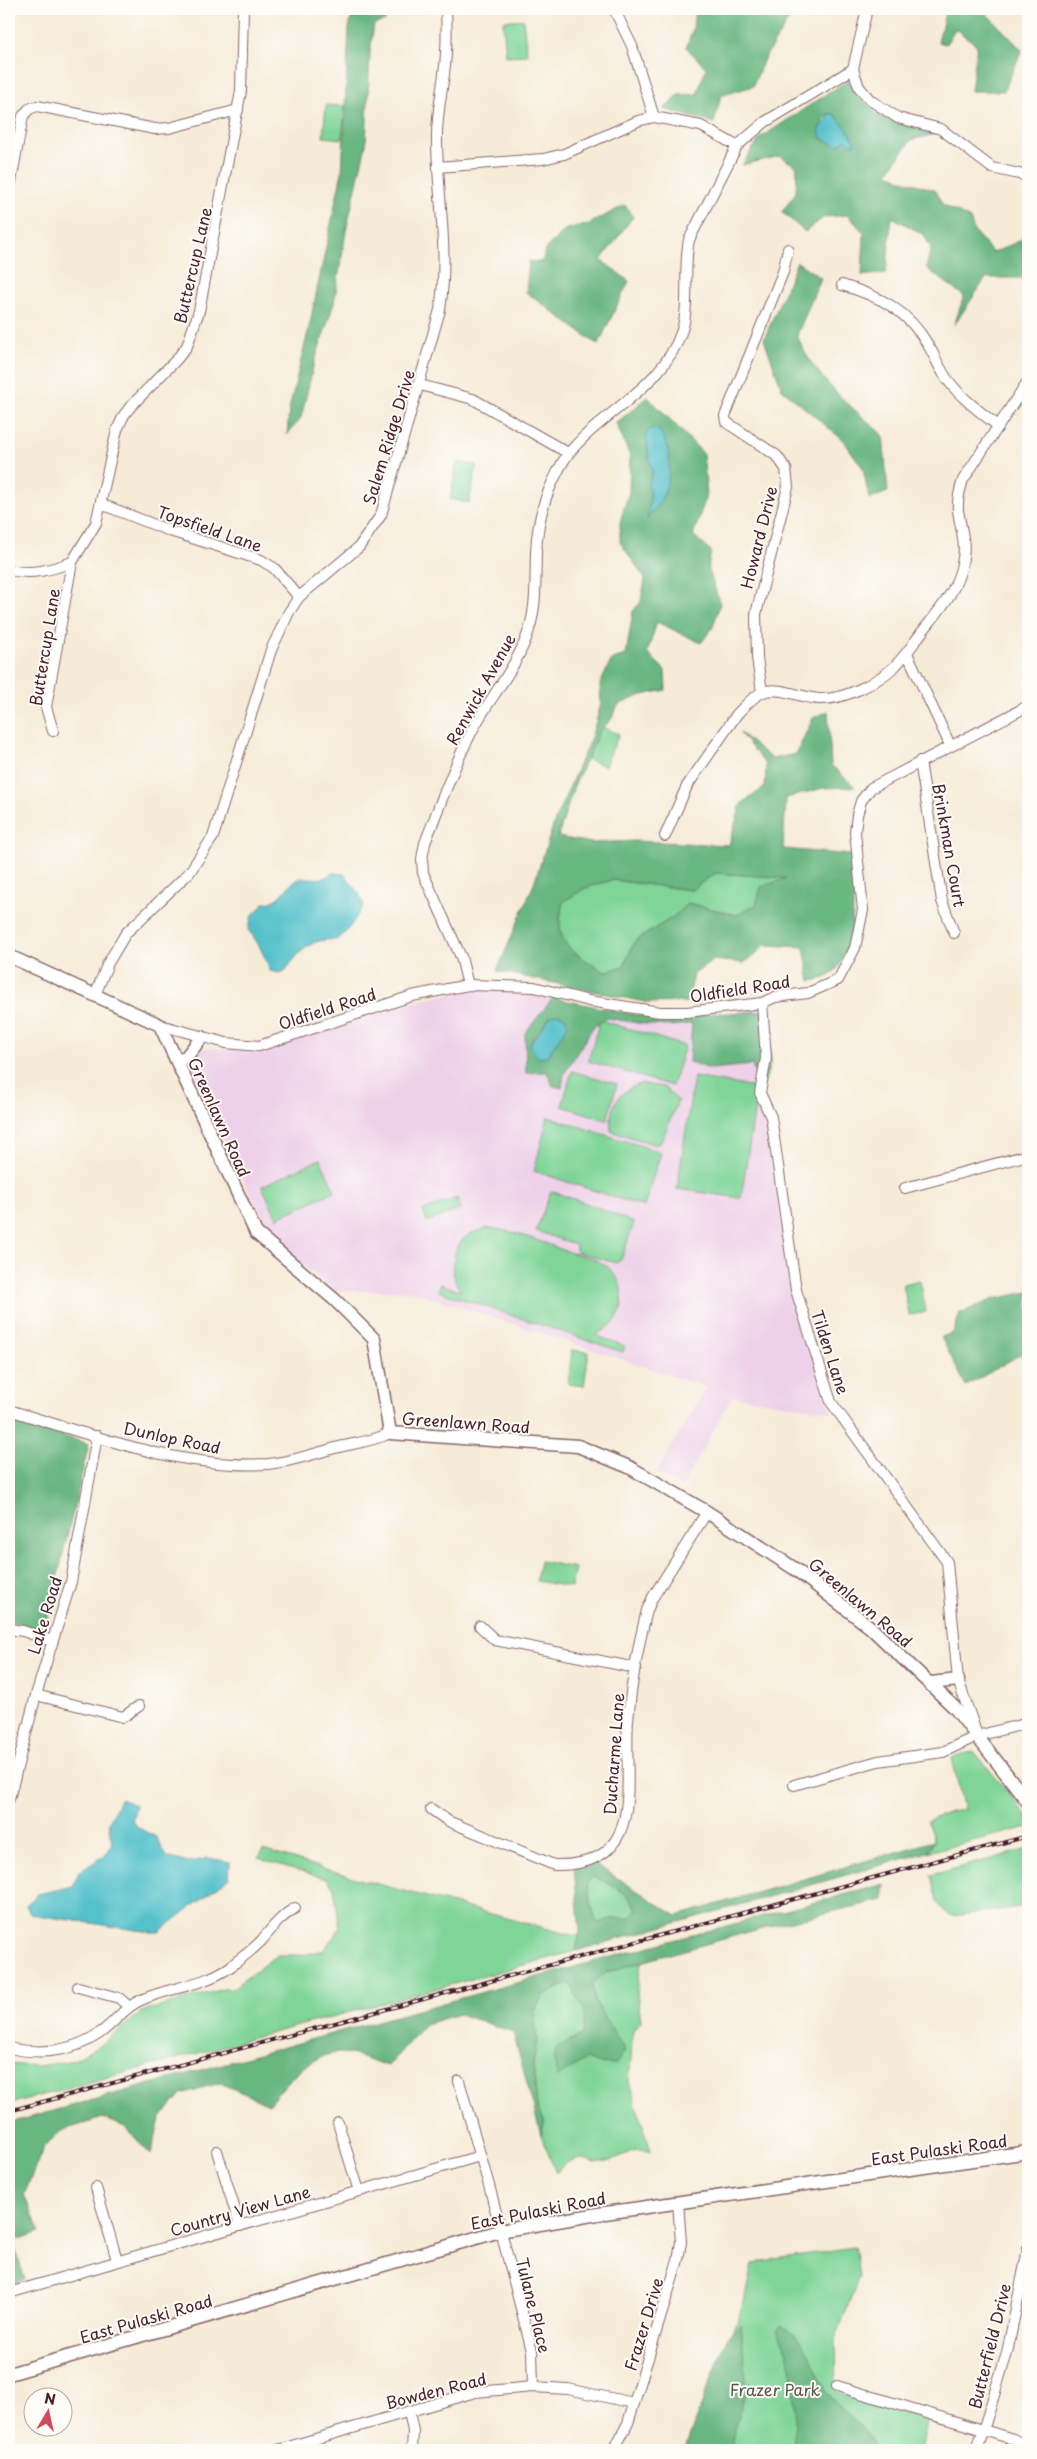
<svg xmlns="http://www.w3.org/2000/svg" width="1037" height="2459" viewBox="0 0 1037 2459" font-family="'Playpen Sans',sans-serif">
<rect width="100%" height="100%" fill="#fdfcf7"/>
<filter id="ink" filterUnits="userSpaceOnUse"><feTurbulence type="fractalNoise" baseFrequency=".02" numOctaves="2"/><feDisplacementMap in="SourceGraphic" scale="10" xChannelSelector="R" yChannelSelector="G"/><feConvolveMatrix kernelMatrix="1 2 1 2 8 2 1 2 1" color-interpolation-filters="sRGB"/></filter>
<filter id="wash" filterUnits="userSpaceOnUse"><feTurbulence type="fractalNoise" baseFrequency=".0096" numOctaves="4" result="noise"/><feDisplacementMap in="SourceGraphic" scale="20" xChannelSelector="R" yChannelSelector="G"/><feGaussianBlur stdDeviation="1.12" result="paint"/><feColorMatrix in="noise" values="0 0 0 0 0 0 0 0 0 0 0 0 0 0 0 0 0 1.4 0 .05"/><feComposite in="paint" operator="in"/></filter>
<g filter="url(#wash)">
<rect width="100%" height="100%" fill="#f6ebd7"/>
<path fill="#eed0e8" d="M 479,989 L 510,989 L 635,1016 L 700,1017 L 760,1007 L 758,1093 L 767,1115 L 791,1291 L 832,1412 L 732,1396 L 682,1487 L 656,1474 L 706,1387 L 412,1291 L 336,1291 L 282,1249 L 258,1210 L 190,1066 L 189,1058 L 193,1052 L 204,1048 L 256,1050 L 282,1045 L 424,999 Z"/>
<g fill="#7fd498" stroke="#647a62">
<path d="M 523,19 L 527,55 L 506,56 L 503,21 Z"/>
<path d="M 326,105 L 345,106 L 342,139 L 323,137 Z"/>
<path d="M 457,462 L 477,465 L 469,503 L 450,499 Z"/>
<path d="M 601,727 L 619,734 L 605,766 L 587,759 Z"/>
<path d="M 716,873 L 787,878 L 756,905 L 736,915 L 688,903 L 673,917 L 635,941 L 624,966 L 605,972 C 572,950 552,947 563,902 L 585,888 L 612,880 L 691,890 Z"/>
<path d="M 600,1020 L 685,1046 L 672,1086 L 588,1061 Z"/>
<path d="M 572,1071 L 617,1084 L 607,1120 L 562,1106 Z"/>
<path d="M 694,1077 L 758,1088 L 741,1198 L 677,1189 Z"/>
<path d="M 640,1084 L 664,1087 L 678,1101 L 661,1142 L 656,1145 L 611,1131 C 609,1107 617,1092 640,1084 Z"/>
<path d="M 548,1117 L 661,1152 L 644,1207 L 534,1171 Z"/>
<path d="M 320,1159 L 335,1191 L 277,1218 L 262,1186 Z"/>
<path d="M 551,1191 L 602,1209 L 634,1223 L 621,1260 L 616,1263 L 576,1252 L 576,1245 L 536,1231 Z"/>
<path d="M 457,1198 L 461,1209 L 427,1222 L 423,1211 Z"/>
<path d="M 487,1228 C 516,1230 545,1244 572,1253 C 583,1256 596,1259 605,1265 C 622,1276 628,1303 616,1320 C 610,1327 603,1331 595,1335 L 625,1346 L 623,1352 L 438,1291 L 440,1284 L 461,1291 C 447,1274 451,1243 472,1233 C 477,1231 483,1230 487,1228 Z"/>
<path d="M 920,1280 L 926,1312 L 909,1315 L 903,1284 Z"/>
<path d="M 572,1350 L 589,1352 L 584,1386 L 568,1384 Z"/>
<path d="M 540,1561 L 575,1568 L 571,1587 L 536,1581 Z"/>
<path d="M 974,1751 L 1028,1817 L 1028,1827 L 928,1852 L 934,1841 L 927,1821 L 950,1812 L 964,1810 L 952,1758 Z"/>
<path d="M 1028,1849 L 1028,1906 L 953,1916 C 935,1910 935,1890 931,1875 Z"/>
<path d="M 263,1850 L 366,1881 L 575,1936 L 580,1933 L 576,1951 L 9,2104 L 9,2064 L 38,2066 L 74,2060 L 99,2046 L 141,2012 L 227,1988 L 230,1990 L 277,1955 L 302,1955 L 324,1950 L 340,1928 L 334,1888 L 327,1879 L 258,1858 Z"/>
<path d="M 593,1876 C 610,1883 628,1892 637,1909 C 632,1923 621,1917 610,1919 C 606,1920 602,1923 598,1924 C 591,1911 591,1897 587,1882 Z"/>
<path d="M 641,1962 L 637,1993 L 641,2021 L 633,2030 L 629,2082 L 651,2151 L 635,2150 L 612,2160 L 595,2163 L 579,2158 L 566,2163 L 556,2173 L 541,2135 L 544,2124 L 537,2106 L 533,2064 L 537,2039 L 534,2013 L 543,1995 L 570,1982 Z"/>
<path d="M 854,2247 L 859,2276 L 835,2340 L 836,2392 L 928,2420 L 920,2450 L 689,2450 L 744,2302 L 752,2265 L 762,2261 Z"/>
</g>
<g fill="#67b680" stroke="#586a56" fill-rule="evenodd">
<path d="M 351,9 L 385,9 L 385,21 L 374,24 L 370,53 L 366,145 L 347,226 L 334,303 L 314,363 L 301,418 L 287,435 L 289,409 L 308,332 L 342,172 L 349,28 L 353,11 Z"/>
<path d="M 695,9 L 775,9 L 792,14 L 764,59 L 753,86 L 721,96 L 714,123 L 664,109 L 678,95 L 697,94 L 706,68 L 686,47 L 693,29 Z"/>
<path d="M 946,9 L 982,9 L 1022,50 L 1004,91 L 971,91 L 977,45 L 955,29 L 946,44 L 938,42 Z"/>
<path d="M 848,80 L 878,116 L 935,134 L 911,140 L 888,172 L 899,179 L 935,190 L 942,204 L 970,219 L 974,231 L 993,253 L 1021,240 L 1028,227 L 1028,278 L 986,278 L 954,325 L 964,296 L 926,268 L 931,248 L 924,235 L 892,217 L 886,273 L 862,276 L 864,233 L 848,215 L 824,217 L 805,232 L 782,212 L 796,192 L 797,167 L 780,156 L 742,165 L 760,138 ZM 828,114 L 834,114 L 851,134 L 845,139 L 819,129 Z"/>
<path d="M 625,205 L 633,217 L 601,260 L 629,281 L 598,345 L 526,292 L 529,261 L 542,262 L 546,248 L 566,229 L 589,224 Z"/>
<path d="M 797,262 L 821,278 L 797,335 C 812,376 852,407 883,435 L 888,492 L 869,499 L 863,468 L 843,440 L 782,389 L 764,339 Z"/>
<path d="M 648,397 L 703,453 L 707,495 L 693,535 L 711,551 L 708,567 L 720,604 L 713,627 L 701,643 L 657,622 L 647,653 L 665,670 L 666,690 L 642,695 L 618,705 L 611,720 L 599,732 L 574,786 L 558,837 L 592,843 L 634,841 L 729,845 L 741,804 L 765,787 L 766,765 L 739,732 L 772,759 L 796,754 L 813,718 L 828,711 L 831,765 L 855,787 L 823,788 L 786,798 L 783,849 L 853,855 C 852,888 860,956 829,976 C 824,979 816,980 810,981 L 804,947 L 764,945 L 755,956 L 743,963 L 714,960 L 694,974 L 688,1002 L 649,1003 L 497,971 L 533,886 L 555,820 L 592,735 L 601,704 L 600,684 L 612,659 L 626,655 L 633,611 L 641,602 L 645,579 L 620,542 L 620,522 L 629,492 L 630,456 L 616,423 ZM 646,434 L 668,448 L 667,480 L 663,496 L 648,518 L 651,495 L 648,485 L 653,471 C 648,459 648,447 646,434 ZM 716,873 L 786,878 L 761,887 L 756,905 L 736,915 L 688,903 L 673,917 L 635,941 L 624,966 L 605,972 C 572,951 552,947 563,902 L 585,888 L 612,880 L 691,890 Z"/>
<path d="M 553,998 L 637,1015 L 692,1015 L 767,1011 L 771,1062 L 764,1084 L 757,1080 L 752,1065 L 711,1069 L 689,1062 L 692,1023 C 665,1030 635,1022 607,1018 L 593,1027 L 564,1074 L 562,1088 L 553,1086 L 547,1072 L 526,1073 L 525,1033 ZM 543,1025 L 563,1033 L 547,1056 L 538,1057 L 533,1051 L 532,1038 L 540,1032 Z"/>
<path d="M 1028,1292 L 1028,1350 L 966,1386 L 941,1337 L 953,1333 L 960,1313 L 994,1299 Z"/>
<path d="M 9,1419 L 89,1444 L 45,1630 L 9,1621 Z"/>
<path d="M 934,1841 L 928,1852 L 576,1951 L 580,1933 L 574,1867 L 595,1864 L 677,1916 ZM 593,1877 C 610,1883 628,1892 637,1908 C 632,1923 621,1917 610,1919 C 606,1920 602,1923 598,1924 C 591,1911 591,1898 587,1882 Z"/>
<path d="M 885,1884 L 883,1900 L 770,1926 L 606,1972 L 592,1984 L 595,2001 L 625,2051 L 616,2064 L 597,2063 L 586,2059 L 557,2077 C 551,2043 556,2048 583,2034 L 585,2014 L 570,1983 L 543,1995 L 534,2013 L 537,2039 L 533,2064 L 537,2106 L 544,2124 L 541,2135 L 513,2032 L 459,2014 L 425,2024 L 388,2066 C 374,2062 357,2054 343,2053 C 311,2052 287,2082 269,2104 L 220,2083 L 181,2094 L 160,2119 L 151,2155 L 125,2127 L 103,2118 L 63,2130 L 44,2146 L 24,2195 L 40,2232 L 13,2241 L 25,2280 L 9,2284 L 9,2123 C 301,2043 592,1960 885,1884 Z"/>
<path d="M 741,2324 L 747,2390 L 736,2423 L 732,2450 L 684,2450 L 727,2338 Z"/>
<path d="M 781,2325 C 816,2345 813,2378 836,2403 C 849,2418 871,2431 874,2450 L 793,2450 C 797,2405 798,2371 777,2330 Z"/>
</g>
<g fill="#54c1cb" stroke="#4f707b">
<path d="M 828,114 L 834,114 L 851,134 L 855,144 L 852,145 L 845,139 L 839,146 L 821,138 L 819,129 L 827,120 Z"/>
<path d="M 651,428 L 658,429 C 673,447 672,479 661,500 C 657,507 651,512 647,519 L 651,495 L 648,485 L 653,471 C 648,459 648,447 646,434 Z"/>
<path d="M 334,873 L 344,874 C 352,884 360,893 364,905 C 356,917 349,932 336,940 C 310,937 299,953 285,971 L 280,973 L 270,971 C 265,957 258,941 248,930 L 252,916 L 264,903 C 282,902 283,889 295,881 C 304,875 314,880 323,878 C 327,877 331,874 334,873 Z"/>
<path d="M 557,1014 L 565,1017 L 568,1025 L 547,1056 L 538,1058 L 529,1045 L 550,1017 Z"/>
<path d="M 120,1799 L 136,1805 L 132,1822 L 141,1829 L 156,1837 L 167,1857 L 188,1863 L 208,1858 L 230,1862 L 229,1878 L 159,1932 L 150,1932 L 30,1914 L 26,1905 L 38,1894 L 73,1886 L 79,1872 L 105,1855 L 112,1843 L 109,1822 Z"/>
</g>
</g>
<g filter="url(#ink)">
<g fill="none" stroke-linecap="round" stroke-linejoin="round">
<defs>
<g id="minor">
<path d="M 614,9 L 632,46 L 654,117"/>
<path d="M 867,9 L 853,69 L 859,87 L 870,100 L 898,118 L 941,129 L 992,168 L 1028,176"/>
<path d="M 438,167 L 543,159 L 564,154 L 638,121 L 654,117 L 701,126 L 737,146"/>
<path d="M 9,192 L 23,116 L 29,109 L 37,106 L 155,129 L 169,128 L 238,110"/>
<path d="M 842,285 C 879,296 908,310 928,345 C 935,356 939,368 947,379 C 961,398 979,411 998,426"/>
<path d="M 420,385 L 473,399 L 568,453"/>
<path d="M 101,504 L 170,531 L 261,560 L 274,568 L 299,597"/>
<path d="M 9,570 C 32,575 51,570 72,562"/>
<path d="M 907,653 L 950,745"/>
<path d="M 762,692 L 757,658 L 756,614 L 788,487 L 786,469 L 777,456 L 726,422 L 725,416 L 783,272 L 788,249"/>
<path d="M 53,731 L 46,707 L 72,562 L 96,523 L 117,430 L 124,415 L 131,406 L 177,359 L 187,346 L 199,311 L 241,91 L 243,9"/>
<path d="M 920,761 L 942,901 L 954,933"/>
<path d="M 665,836 L 687,786 L 737,714 C 744,707 753,696 763,692 C 779,686 802,698 819,699 C 844,700 877,683 895,666 C 907,654 915,641 926,627 C 943,606 959,587 963,558 C 966,541 960,527 958,510 C 957,499 960,489 963,480 L 1028,381"/>
<path d="M 468,985 L 461,957 L 423,873 L 422,859 L 425,843 C 439,807 452,770 470,735 C 487,700 517,669 529,630 C 537,605 535,579 536,552 C 537,528 543,501 554,479 C 558,471 563,460 569,453 C 604,410 664,387 682,330 C 690,304 683,268 689,240 L 737,146 L 765,122 L 853,69"/>
<path d="M 95,995 L 108,963 L 126,933 L 189,873 L 213,837 L 271,650 L 289,612 L 299,597 L 359,547 L 381,515 L 440,310 C 449,250 438,201 437,142 C 436,119 441,97 444,74 C 447,52 447,30 446,9"/>
<path d="M 762,1003 L 766,1058 L 760,1093 L 771,1117 L 796,1290 L 831,1402 L 947,1562 L 958,1680 L 977,1735"/>
<path d="M 160,1025 L 226,1043 L 259,1046 L 412,996 L 468,985 L 534,987 L 589,1001 L 660,1012 L 687,1012 L 762,1003 L 775,997 L 808,993 L 838,980 L 855,948 L 863,910 L 855,832 L 857,815 L 861,801 L 871,788 L 1028,706"/>
<path d="M 905,1188 L 1028,1155"/>
<path d="M 9,1410 C 91,1435 181,1469 268,1464 C 291,1462 313,1454 335,1448 C 353,1443 372,1442 390,1433"/>
<path d="M 480,1626 L 495,1640 L 636,1668"/>
<path d="M 9,1629 L 23,1631 L 52,1641"/>
<path d="M 36,1695 L 123,1717 L 139,1706"/>
<path d="M 794,1785 L 878,1761 L 943,1752 L 977,1736 L 1028,1723"/>
<path d="M 9,1799 L 36,1695 L 71,1582 L 97,1436"/>
<path d="M 431,1809 L 448,1821 L 554,1865 C 649,1867 623,1783 628,1720 C 631,1684 638,1646 647,1610 L 653,1597 L 707,1512"/>
<path d="M 78,1987 L 119,1998 L 128,2006"/>
<path d="M 9,2048 C 41,2055 72,2052 100,2033 C 115,2023 124,2007 141,2000 C 170,1987 203,1986 230,1967 C 241,1958 253,1950 262,1940 C 273,1927 280,1917 295,1908"/>
<path d="M 459,2081 L 490,2189 L 532,2351 L 533,2387"/>
<path d="M 338,2123 L 359,2191"/>
<path d="M 217,2151 L 240,2226"/>
<path d="M 96,2188 L 117,2260"/>
<path d="M 9,2293 L 480,2156"/>
<path d="M 837,2386 L 1013,2439 L 1028,2447"/>
<path d="M 409,2412 L 413,2431 L 412,2450"/>
<path d="M 278,2450 L 475,2392 L 533,2387 L 568,2389 L 634,2403"/>
<path d="M 614,2450 L 628,2423 L 678,2260 L 681,2242 L 678,2202"/>
<path d="M 977,2450 L 1007,2353 L 1028,2249"/>
</g>
<g id="major">
<path d="M 9,956 L 160,1025 L 256,1233 L 335,1300 L 374,1339 L 390,1433 L 578,1446 L 629,1467 L 707,1512 L 795,1569 L 870,1627 L 955,1708 L 1028,1802"/>
<path d="M 177,1060 L 186,1057 L 202,1037"/>
<path d="M 931,1683 L 958,1680"/>
<path d="M 9,2374 L 500,2231 L 598,2214 L 1028,2152"/>
</g>
</defs>
<use href="#minor" stroke="#866667" stroke-width="12"/>
<use href="#major" stroke="#866667" stroke-width="15"/>
<use href="#minor" stroke="#fff" stroke-width="10"/>
<use href="#major" stroke="#fff" stroke-width="12"/>
<defs>
<path id="rail" d="M 9,2111 L 1028,1836"/>
</defs>
<use href="#rail" stroke="#4a1f2b" stroke-width="4"/>
<use href="#rail" stroke="#fdfcf7" stroke-width="2" stroke-dasharray="5.5" stroke-linecap="butt"/>
</g>
</g>
<g text-anchor="middle" dominant-baseline="central" stroke-width="4" stroke-linejoin="round" paint-order="stroke">
<g font-size="16" fill="#4a1f2b" stroke="#fdfcf7">
<text transform="translate(192 265) rotate(-77)">Buttercup Lane</text>
<text transform="translate(388 437) rotate(-73)">Salem Ridge Drive</text>
<text transform="translate(210 528) rotate(19)">Topsfield Lane</text>
<text transform="translate(758 537) rotate(-76)">Howard Drive</text>
<text transform="translate(44 647) rotate(-81)">Buttercup Lane</text>
<text transform="translate(480 689) rotate(-61)">Renwick Avenue</text>
<text transform="translate(950 845) rotate(80)">Brinkman Court</text>
<text transform="translate(740 988) rotate(-9)">Oldfield Road</text>
<text transform="translate(327 1008) rotate(-18)">Oldfield Road</text>
<text transform="translate(220 1117) rotate(66)">Greenlawn Road</text>
<text transform="translate(831 1352) rotate(72)">Tilden Lane</text>
<text transform="translate(466 1422) rotate(4)">Greenlawn Road</text>
<text transform="translate(172 1437) rotate(12)">Dunlop Road</text>
<text transform="translate(861 1602) rotate(40)">Greenlawn Road</text>
<text transform="translate(44 1615) rotate(-73)">Lake Road</text>
<text transform="translate(613 1754) rotate(-86)">Ducharme Lane</text>
<text transform="translate(939 2149) rotate(-8)">East Pulaski Road</text>
<text transform="translate(240 2210) rotate(-16)">Country View Lane</text>
<text transform="translate(538 2210) rotate(-11)">East Pulaski Road</text>
<text transform="translate(534 2305) rotate(76)">Tulane Place</text>
<text transform="translate(146 2318) rotate(-16)">East Pulaski Road</text>
<text transform="translate(643 2324) rotate(-73)">Frazer Drive</text>
<text transform="translate(989 2346) rotate(-76)">Butterfield Drive</text>
<text transform="translate(436 2390) rotate(-14)">Bowden Road</text>
</g>
<g font-size="16" fill="#5a554c" stroke="#fdfcf7">
<text x="775" y="2389">Frazer Park</text>
</g>
</g>
<rect width="1037" height="2459" fill="none" stroke="#fdfcf7" stroke-width="30"/>
<g transform="translate(48 2412) rotate(9)"><circle r="24" fill="#fdfcf7" stroke="#b5a4a5"/>
<path d="M0-4L9 19L0 12L-9 19Z" fill="#d1495b"/>
<text y="-8" font-size="14" font-weight="bold" text-anchor="middle" fill="#4a1f2b">N</text>
</g>
</svg>
